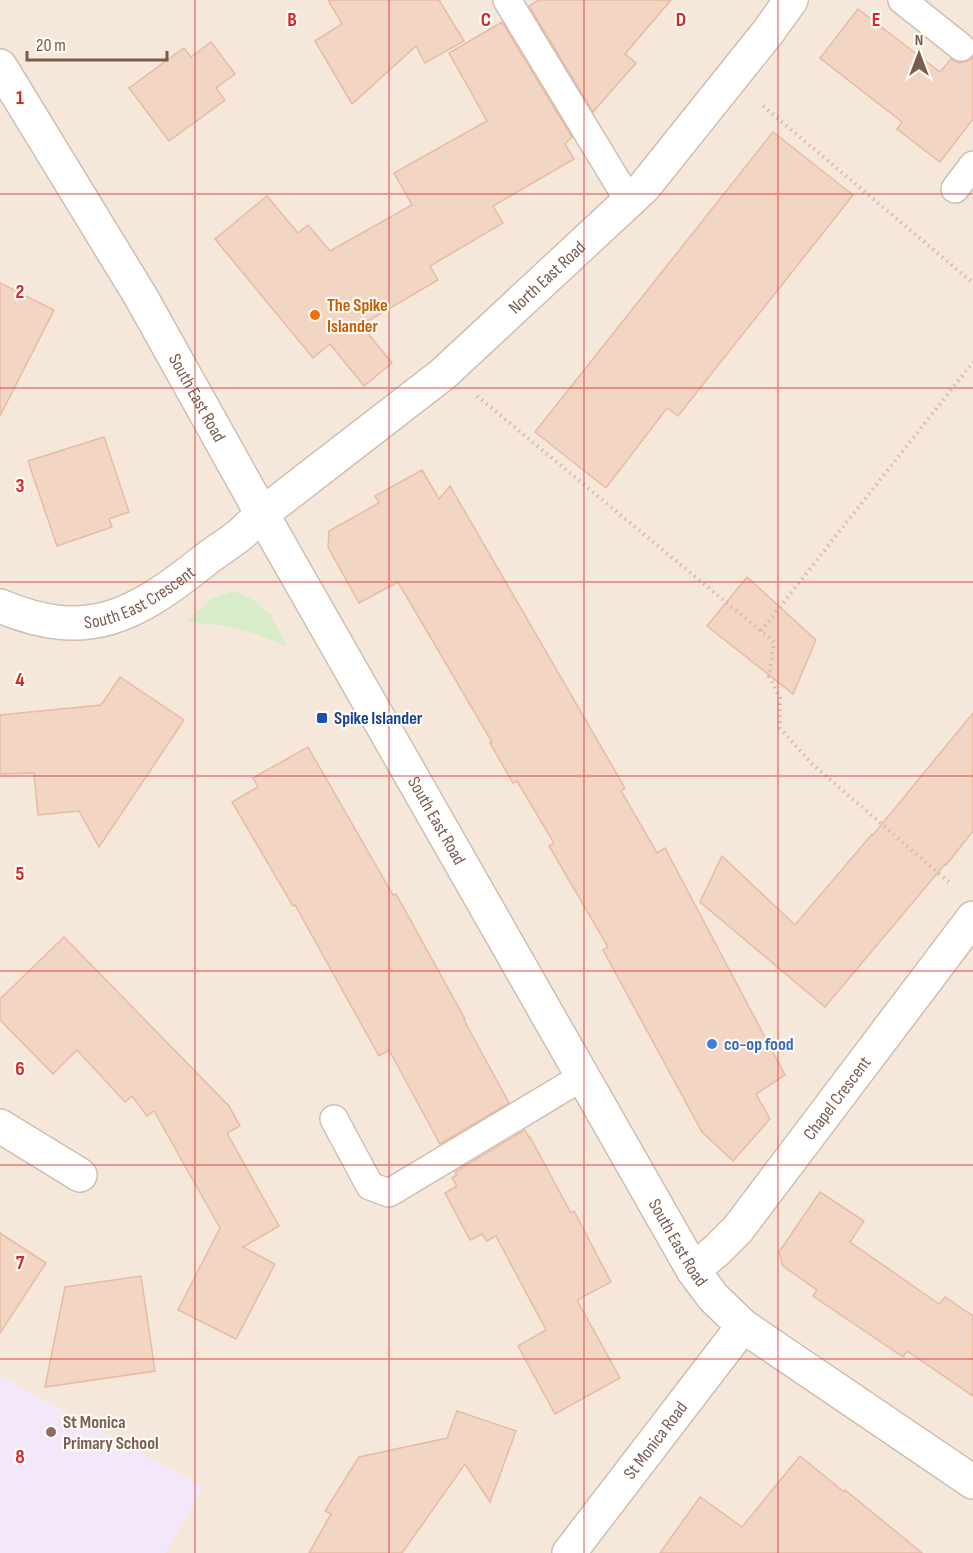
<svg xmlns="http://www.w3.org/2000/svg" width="973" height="1553" viewBox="0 0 973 1553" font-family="'Sofia Sans Condensed',sans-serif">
<rect width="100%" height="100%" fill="#fdf6ec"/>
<path fill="#f5e8da" d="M 0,0 L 973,0 L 973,1553 L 165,1553 L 203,1487 L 0,1376 Z"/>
<path fill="#f3e8fa" d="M 0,1376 L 203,1487 L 165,1553 L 0,1553 Z"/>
<path fill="#d8ecc9" d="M 234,591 L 252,599 L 270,614 L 288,647 C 251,630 224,624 185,622 L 211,599 Z"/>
<g fill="#f3d5c3" stroke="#e6bba3" stroke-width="1.5">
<path d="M 328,0 L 439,0 L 464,41 L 425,63 L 416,46 L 352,104 L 315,41 L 342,24 Z"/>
<path d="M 539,0 L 671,0 L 625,54 L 636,63 L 593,112 L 529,6 Z"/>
<path d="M 858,9 L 940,72 L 951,59 L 959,63 L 967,61 L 973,57 L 973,119 L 940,162 L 897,129 L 902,122 L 820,58 Z"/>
<path d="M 502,22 L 572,137 L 565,144 L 574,159 L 493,206 L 503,223 L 430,266 L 438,280 L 361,325 L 392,363 L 364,386 L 330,344 L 313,358 L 215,239 L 267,196 L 298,233 L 308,225 L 330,251 L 412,205 L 394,173 L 487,121 L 449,53 Z"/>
<path d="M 211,42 L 235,74 L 216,88 L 225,100 L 169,141 L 129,88 L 184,48 L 191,57 Z"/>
<path d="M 773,132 L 853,195 L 678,416 L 667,408 L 606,488 L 535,432 Z"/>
<path d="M 0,283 L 54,310 L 0,416 Z"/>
<path d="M 104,437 L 129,512 L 109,519 L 112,527 L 57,546 L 28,461 Z"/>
<path d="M 422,470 L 439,499 L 450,486 L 625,788 L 621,791 L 657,853 L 665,848 L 785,1075 L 756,1094 L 770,1119 L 733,1161 L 702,1132 L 603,950 L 608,947 L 549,846 L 554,843 L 517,781 L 513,783 L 490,743 L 492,742 L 398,582 L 359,603 L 328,547 L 329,531 L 379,503 L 375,496 Z"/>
<path d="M 747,577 L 816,640 L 793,694 L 707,626 Z"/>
<path d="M 120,677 L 184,720 L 99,847 L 79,811 L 38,815 L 34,773 L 0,774 L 0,715 L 101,705 Z"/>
<path d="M 973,713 L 973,831 L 946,865 L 945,864 L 825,1007 L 700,902 L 722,856 L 795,925 L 872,834 L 873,835 Z"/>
<path d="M 308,747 L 393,895 L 396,894 L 465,1019 L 464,1020 L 509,1103 L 440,1144 L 389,1050 L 379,1056 L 295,905 L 293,906 L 232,802 L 258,787 L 253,778 Z"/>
<path d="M 64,937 L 229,1106 L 240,1126 L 227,1133 L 279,1226 L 243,1247 L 275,1264 L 236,1339 L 178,1310 L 220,1228 L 154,1111 L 147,1116 L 132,1096 L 125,1102 L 77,1050 L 53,1074 L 0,1020 L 0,999 Z"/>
<path d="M 525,1130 L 529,1137 L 530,1137 L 571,1213 L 574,1211 L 611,1282 L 577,1300 L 620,1378 L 555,1414 L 518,1346 L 546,1330 L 496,1236 L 487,1241 L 482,1234 L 470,1240 L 445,1193 L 457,1186 L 452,1178 L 457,1175 L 455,1172 Z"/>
<path d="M 820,1192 L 864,1221 L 850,1242 L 939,1304 L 945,1297 L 973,1316 L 973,1396 L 907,1351 L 903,1357 L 813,1296 L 817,1290 L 783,1266 L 779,1252 Z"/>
<path d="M 0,1233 L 46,1263 L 0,1333 Z"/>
<path d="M 141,1276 L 155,1371 L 45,1387 L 65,1287 Z"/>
<path d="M 457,1411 L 516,1431 L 490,1502 L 465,1464 L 402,1553 L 309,1553 L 331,1514 L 325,1511 L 359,1457 L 447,1438 Z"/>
<path d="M 800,1456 L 844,1492 L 845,1490 L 922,1553 L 660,1553 L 700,1497 L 742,1527 Z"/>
</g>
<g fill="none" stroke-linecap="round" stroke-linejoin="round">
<defs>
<g id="service">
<path d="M 507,0 L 629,201"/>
<path d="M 902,0 L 961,47"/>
<path d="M 955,189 L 973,165"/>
<path d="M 334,1119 L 370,1186 L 389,1193 L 582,1077"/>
</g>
<g id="minor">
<path id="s1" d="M 0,66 L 141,297 L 262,514 L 693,1270 L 713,1297 L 743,1326 L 973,1482"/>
<path id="s2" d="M 0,606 C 88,643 135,616 205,560 C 217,550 231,543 242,533 C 249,527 255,520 262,514 L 443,374 L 644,187 L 768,32 L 791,0"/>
<path d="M 0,1126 L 80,1175"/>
<path id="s3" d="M 693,1270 L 716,1251 L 738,1229 L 973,918"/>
<path id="s4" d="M 569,1553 L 743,1326"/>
</g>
</defs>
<use href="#service" stroke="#d1beb0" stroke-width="30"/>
<use href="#minor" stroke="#d1beb0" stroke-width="36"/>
<g stroke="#d9b8a5" stroke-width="4" stroke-dasharray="1.5 4.5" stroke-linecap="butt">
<path d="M 763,106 L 973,283"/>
<path d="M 477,396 L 774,642 L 769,676 L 780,698 L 780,728 L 811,763 L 951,884"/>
<path d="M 761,631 L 973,362"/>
</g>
<use href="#service" stroke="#fff" stroke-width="27"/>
<use href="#minor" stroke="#fff" stroke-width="33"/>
</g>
<path fill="none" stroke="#d62828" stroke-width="1.5" stroke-opacity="0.55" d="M 195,0 L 195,1553M 389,0 L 389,1553M 584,0 L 584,1553M 778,0 L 778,1553M 0,194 L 973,194M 0,388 L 973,388M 0,582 L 973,582M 0,776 L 973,776M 0,971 L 973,971M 0,1165 L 973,1165M 0,1359 L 973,1359"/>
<circle fill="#e8710a" stroke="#fffaf3" stroke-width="2" cx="315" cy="315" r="6"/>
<rect fill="#1a4fb4" stroke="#fffaf3" stroke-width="2" x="316" y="712" width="12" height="12" rx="3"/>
<circle fill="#3f7fe0" stroke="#fffaf3" stroke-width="2" cx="712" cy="1044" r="6"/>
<circle fill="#8d6e63" stroke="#fffaf3" stroke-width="2" cx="51" cy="1432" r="6"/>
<g text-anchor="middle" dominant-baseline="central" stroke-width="4.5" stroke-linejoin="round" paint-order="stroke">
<g font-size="18" fill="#7a5c4d" stroke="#fffaf3">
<text stroke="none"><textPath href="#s2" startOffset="669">North East Road</textPath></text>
<text stroke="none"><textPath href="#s1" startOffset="386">South East Road</textPath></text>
<text stroke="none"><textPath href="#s2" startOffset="148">South East Crescent</textPath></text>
<text stroke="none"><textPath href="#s1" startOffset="872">South East Road</textPath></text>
<text stroke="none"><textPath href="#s3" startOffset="225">Chapel Crescent</textPath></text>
<text stroke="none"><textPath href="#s1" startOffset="1358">South East Road</textPath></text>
<text stroke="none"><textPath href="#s4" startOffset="142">St Monica Road</textPath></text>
</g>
<g font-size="18" font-weight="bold" fill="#c56008" stroke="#fffaf3" text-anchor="start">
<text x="327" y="305">The Spike<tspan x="327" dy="21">Islander</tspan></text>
</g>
<g font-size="18" font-weight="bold" fill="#164399" stroke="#fffaf3" text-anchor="start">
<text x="334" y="718">Spike Islander</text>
</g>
<g font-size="18" font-weight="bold" fill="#366cbe" stroke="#fffaf3" text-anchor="start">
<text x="724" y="1044">co-op food</text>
</g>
<g font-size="18" font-weight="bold" fill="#785e54" stroke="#fffaf3" text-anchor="start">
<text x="63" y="1422">St Monica<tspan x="63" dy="21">Primary School</tspan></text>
</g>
</g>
<g font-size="20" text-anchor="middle" font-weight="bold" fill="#d62828" stroke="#fffaf3" stroke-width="4.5" stroke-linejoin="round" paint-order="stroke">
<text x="292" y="26">B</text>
<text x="486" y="26">C</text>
<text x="681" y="26">D</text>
<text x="876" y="26">E</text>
<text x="20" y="104">1</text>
<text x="20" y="298">2</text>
<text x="20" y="492">3</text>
<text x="20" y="686">4</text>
<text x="20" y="880">5</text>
<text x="20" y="1075">6</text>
<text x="20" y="1269">7</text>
<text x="20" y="1463">8</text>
</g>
<g transform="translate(919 54)" stroke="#fffaf3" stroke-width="4.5" paint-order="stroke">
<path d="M0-4.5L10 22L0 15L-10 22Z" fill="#7a5c4d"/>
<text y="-9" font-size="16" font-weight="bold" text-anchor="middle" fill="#7a5c4d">N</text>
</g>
<path d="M27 51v9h140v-9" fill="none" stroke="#7a5c4d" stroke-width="3"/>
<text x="36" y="51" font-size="18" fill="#7a5c4d" stroke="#fffaf3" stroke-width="4.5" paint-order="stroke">20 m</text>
</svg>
